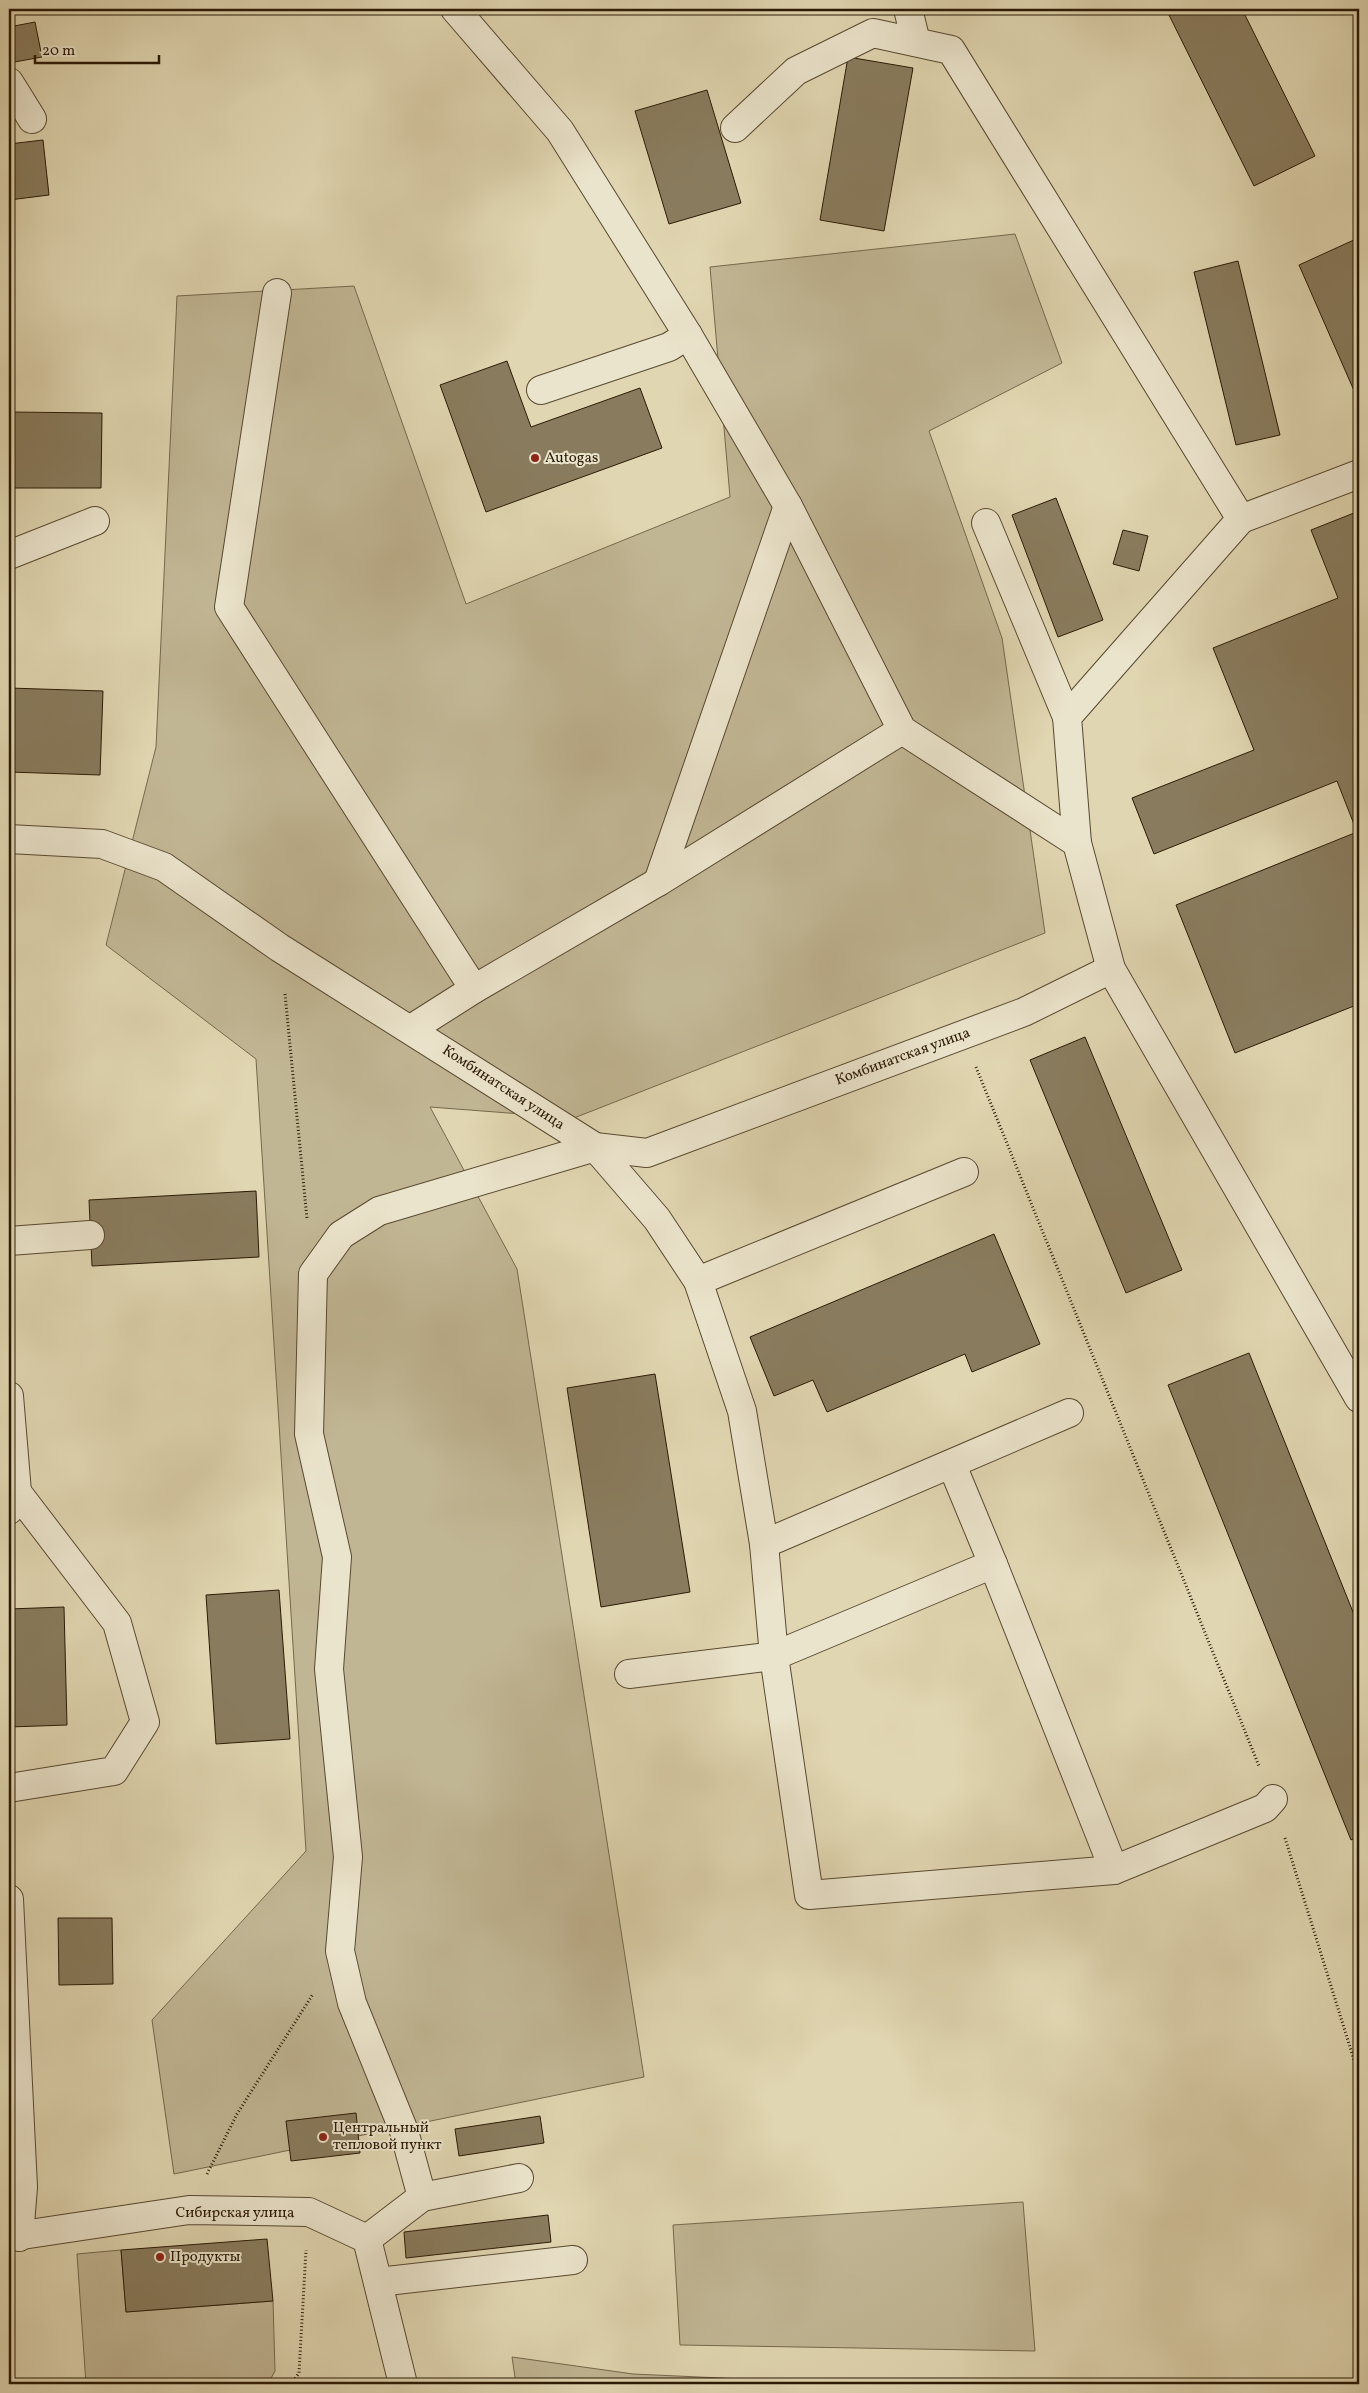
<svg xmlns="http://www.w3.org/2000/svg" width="1368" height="2393" viewBox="0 0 1368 2393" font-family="Vollkorn,serif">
<rect width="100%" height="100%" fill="#e0d6b1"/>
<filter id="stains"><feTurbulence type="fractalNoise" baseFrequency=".004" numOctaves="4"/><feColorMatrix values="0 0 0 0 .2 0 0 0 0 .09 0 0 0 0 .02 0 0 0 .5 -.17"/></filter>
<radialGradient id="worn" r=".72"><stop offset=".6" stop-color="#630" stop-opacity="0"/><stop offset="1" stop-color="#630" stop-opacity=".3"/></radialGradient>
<g fill="#c1b694" stroke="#76684c">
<path d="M 1015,234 L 1062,363 L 929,431 L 1002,638 L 1045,933 L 574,1118 L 430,1107 L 517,1269 L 644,2077 L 174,2174 L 152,2020 L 306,1851 L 256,1059 L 106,945 L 156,747 L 177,296 L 354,286 L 466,604 L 730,497 L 710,267 Z"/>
<path d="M 1023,2202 L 1035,2351 L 680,2345 L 673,2225 Z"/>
<path d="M 121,2250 L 126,2312 L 273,2301 L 275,2371 L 268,2384 L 86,2384 L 77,2254 Z"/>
<path d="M 512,2357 L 633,2374 L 853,2384 L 516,2384 Z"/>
</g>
<g fill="#897c5e" stroke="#2b1a05">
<path d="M 1166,9 L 1242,9 L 1315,156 L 1254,186 Z"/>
<path d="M 35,22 L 42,57 L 9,63 L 9,27 Z"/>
<path d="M 848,57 L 913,68 L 884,231 L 820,220 Z"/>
<path d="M 707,90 L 741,203 L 669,224 L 635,111 Z"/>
<path d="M 43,140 L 49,195 L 9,200 L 9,144 Z"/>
<path d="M 1356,239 L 1359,247 L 1359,402 L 1299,265 Z"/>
<path d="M 1238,261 L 1280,435 L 1236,445 L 1194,272 Z"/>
<path d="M 507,361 L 531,427 L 640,388 L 662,448 L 486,512 L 440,385 Z"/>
<path d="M 9,412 L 102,413 L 101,488 L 9,488 Z"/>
<path d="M 1056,498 L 1103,620 L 1058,637 L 1012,515 Z"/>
<path d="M 1359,511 L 1359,1004 L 1235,1053 L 1176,905 L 1357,832 L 1337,781 L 1154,854 L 1132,798 L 1254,750 L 1213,648 L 1338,598 L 1311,530 Z"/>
<path d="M 1123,530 L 1148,536 L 1139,571 L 1113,564 Z"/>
<path d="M 9,688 L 103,691 L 100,775 L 9,772 Z"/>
<path d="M 1085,1037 L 1182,1270 L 1126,1293 L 1030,1060 Z"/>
<path d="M 256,1191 L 259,1257 L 92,1266 L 89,1200 Z"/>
<path d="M 994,1234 L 1040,1344 L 972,1372 L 965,1354 L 827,1412 L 813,1380 L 774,1396 L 750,1337 Z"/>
<path d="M 1249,1353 L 1359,1627 L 1359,1836 L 1351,1840 L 1168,1385 Z"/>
<path d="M 655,1374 L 690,1592 L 601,1607 L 567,1388 Z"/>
<path d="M 279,1590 L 290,1739 L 216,1744 L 206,1595 Z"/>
<path d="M 64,1607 L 67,1725 L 9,1727 L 9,1609 Z"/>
<path d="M 58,1918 L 112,1918 L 113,1984 L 59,1985 Z"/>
<path d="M 356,2113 L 360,2153 L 291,2161 L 286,2121 Z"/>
<path d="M 540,2116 L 544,2143 L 459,2156 L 455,2129 Z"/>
<path d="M 548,2215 L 551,2242 L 406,2258 L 404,2232 Z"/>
<path d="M 267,2239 L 273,2301 L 126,2312 L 121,2250 Z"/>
<path d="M 86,2380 L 86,2384 L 9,2384 L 9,2383 Z"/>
</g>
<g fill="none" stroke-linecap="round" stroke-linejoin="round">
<defs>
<g id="minor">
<path d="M 455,9 L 560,131 L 688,335 L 788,506 L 902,730 L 1077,843"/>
<path d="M 908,9 L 916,42"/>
<path d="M 9,82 L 32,119"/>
<path d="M 735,128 L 796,71 L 873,33 L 951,50 L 1241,519 L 1067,717 L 1077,843 L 1111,969"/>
<path d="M 277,293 L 229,607 L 474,989"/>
<path d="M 541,390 L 669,347 L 688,335"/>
<path d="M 1241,519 L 1359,474"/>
<path d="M 986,523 L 1067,717"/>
<path d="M 9,555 L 95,521"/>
<path d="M 9,839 L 102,844 L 164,867 L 280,948 L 595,1147 L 647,1153 L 1024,1012 L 1111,969 L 1359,1398"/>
<path d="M 658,882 L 788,506"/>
<path d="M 411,1029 L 474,989 L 658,882 L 902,730"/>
<path d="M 9,1241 L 90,1235"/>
<path d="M 698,1281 L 964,1172"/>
<path d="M 9,1396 L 17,1492 L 9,1510"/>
<path d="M 764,1544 L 774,1656 L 809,1895 L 1114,1870 L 1265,1808 L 1273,1799"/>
<path d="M 993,1564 L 1114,1870"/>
<path d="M 629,1674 L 774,1656 L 993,1564 L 952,1465"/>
<path d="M 9,1788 L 114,1771 L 145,1722 L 117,1623 L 17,1492"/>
<path d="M 9,1899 L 23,2187 L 19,2237"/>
<path d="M 422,2197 L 519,2178"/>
<path d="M 9,2237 L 189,2210 L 309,2212 L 367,2239"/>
<path d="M 367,2239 L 422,2197 L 404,2131 L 352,2003 L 340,1951 L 348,1857 L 329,1669 L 337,1557 L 309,1434 L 313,1274 L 341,1235 L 379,1211 L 595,1147 L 657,1219 L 698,1281 L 742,1411 L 764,1544 L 1069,1413"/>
<path d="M 367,2239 L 403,2384"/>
<path d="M 378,2282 L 573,2260"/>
</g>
</defs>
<use href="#minor" stroke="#584930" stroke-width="30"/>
<g stroke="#2b1a05" stroke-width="3" stroke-dasharray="1 2.5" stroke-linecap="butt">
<path d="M 285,994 L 307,1219"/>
<path d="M 976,1067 L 1259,1766"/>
<path d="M 1285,1838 L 1359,2076"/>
<path d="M 207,2174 L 237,2114 L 313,1994"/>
<path d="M 291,2384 L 299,2373 L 306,2250"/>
</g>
<use href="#minor" stroke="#ebe4cc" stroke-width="28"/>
</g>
<g fill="#8f2418" stroke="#ebe4cc" stroke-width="2">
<circle cx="535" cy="458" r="5"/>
<circle cx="323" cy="2137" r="5"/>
<circle cx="160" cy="2257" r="5"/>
</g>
<g text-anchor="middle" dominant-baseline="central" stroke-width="4" stroke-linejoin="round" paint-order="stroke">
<g font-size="15" fill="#2b1a05" stroke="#ebe4cc" text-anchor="start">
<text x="545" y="458">Autogas</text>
<text x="333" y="2128">Центральный<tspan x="333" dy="17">тепловой пункт</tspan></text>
<text x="170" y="2257">Продукты</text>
</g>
<g font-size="15" fill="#2b1a05" stroke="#ebe4cc">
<text transform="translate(903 1057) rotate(-20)">Комбинатская улица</text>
<text transform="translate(503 1088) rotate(33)">Комбинатская улица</text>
<text x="235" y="2213">Сибирская улица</text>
</g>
</g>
<rect width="1368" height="2393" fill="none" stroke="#e0d6b1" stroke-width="30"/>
<rect x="10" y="10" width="1348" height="2373" fill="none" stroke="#2b1a05" stroke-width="2.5"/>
<rect x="15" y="15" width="1338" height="2363" fill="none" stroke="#2b1a05"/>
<path d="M35 55v8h124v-8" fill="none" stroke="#2b1a05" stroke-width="2.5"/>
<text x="42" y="55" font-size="15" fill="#2b1a05" stroke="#ebe4cc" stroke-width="4" paint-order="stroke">20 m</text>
<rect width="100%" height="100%" filter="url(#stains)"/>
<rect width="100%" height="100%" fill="url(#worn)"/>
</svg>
